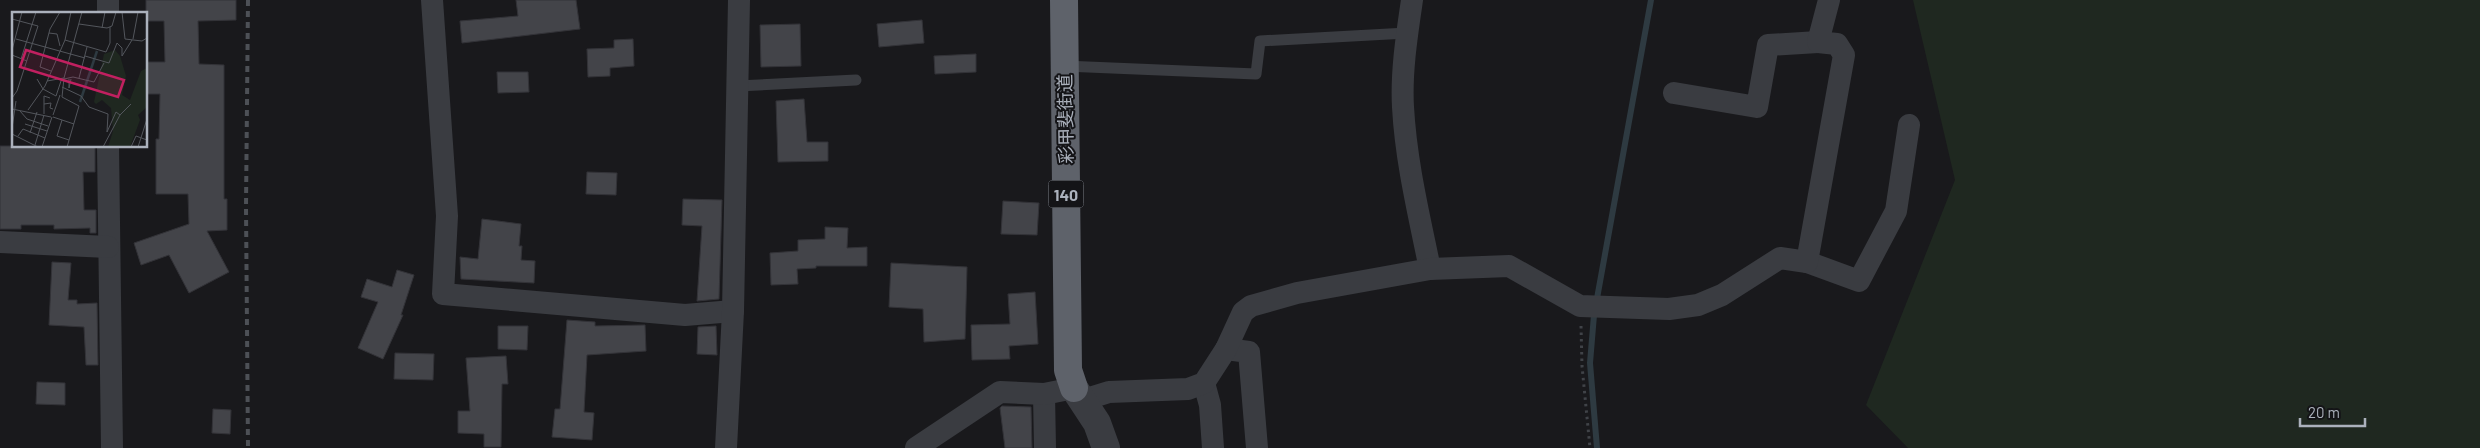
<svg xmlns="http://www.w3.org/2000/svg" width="2480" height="448" viewBox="0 0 2480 448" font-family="Barlow,'Noto Sans JP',sans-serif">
<rect width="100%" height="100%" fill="#19191c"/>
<path fill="#1f2820" d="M 1913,0 L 2480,0 L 2480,448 L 1908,448 L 1866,405 L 1955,180 Z"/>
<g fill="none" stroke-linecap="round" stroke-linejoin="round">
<path stroke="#2e3a41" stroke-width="6" d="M 1597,448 L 1590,363 L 1594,315 L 1651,0"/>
</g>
<g fill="#434449" stroke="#333338">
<path d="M 146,0 L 236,0 L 236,20 L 198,21 L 199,64 L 224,65 L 224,199 L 227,199 L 227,230 L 207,231 L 229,272 L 189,293 L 169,255 L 141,265 L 134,243 L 189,224 L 188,194 L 156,194 L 156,139 L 159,139 L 160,94 L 146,94 L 146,62 L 165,62 L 164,21 L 146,21 Z"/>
<path d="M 516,0 L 576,0 L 580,29 L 462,43 L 460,21 L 518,16 Z"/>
<path d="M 922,20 L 924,43 L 879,47 L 877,24 Z"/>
<path d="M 800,24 L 801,66 L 761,67 L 760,25 Z"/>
<path d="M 633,39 L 634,66 L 610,68 L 610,76 L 588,77 L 587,49 L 614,48 L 614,40 Z"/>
<path d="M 976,54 L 976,72 L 935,74 L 934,56 Z"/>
<path d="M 497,72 L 528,72 L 529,92 L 498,93 Z"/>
<path d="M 804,99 L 807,142 L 828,142 L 828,161 L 778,162 L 776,101 Z"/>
<path d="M 0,146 L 95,146 L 95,172 L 83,172 L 84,210 L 96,210 L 96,233 L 90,233 L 90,228 L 54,229 L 54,225 L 21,225 L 21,229 L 0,229 Z"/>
<path d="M 587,172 L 617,173 L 616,195 L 586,194 Z"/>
<path d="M 683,199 L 722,200 L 719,299 L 697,301 L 702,226 L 682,225 Z"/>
<path d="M 1003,201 L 1039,203 L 1037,235 L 1001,234 Z"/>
<path d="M 482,219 L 521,224 L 519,246 L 522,246 L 521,260 L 535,261 L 534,283 L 461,279 L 460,257 L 478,259 Z"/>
<path d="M 825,227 L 848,228 L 847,248 L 867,247 L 867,266 L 816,266 L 816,268 L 797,269 L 798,284 L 771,285 L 770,253 L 798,251 L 798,240 L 825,239 Z"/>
<path d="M 52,262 L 71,263 L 68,300 L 77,300 L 77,304 L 97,303 L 98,365 L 86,365 L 84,327 L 49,325 Z"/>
<path d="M 891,263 L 967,267 L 965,339 L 924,342 L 923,309 L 889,307 Z"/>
<path d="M 397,270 L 414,275 L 401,315 L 403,315 L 383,359 L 358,348 L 378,302 L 361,297 L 367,279 L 392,287 Z"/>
<path d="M 1035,292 L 1038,344 L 1009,346 L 1010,359 L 972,360 L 971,325 L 1010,324 L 1008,294 Z"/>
<path d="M 567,320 L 595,322 L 595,326 L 645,325 L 646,351 L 587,355 L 584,412 L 594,413 L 592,440 L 552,437 L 555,409 L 560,409 Z"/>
<path d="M 498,326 L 528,326 L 527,350 L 498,349 Z"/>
<path d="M 716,326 L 717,355 L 697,354 L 698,327 Z"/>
<path d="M 395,353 L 434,354 L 433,380 L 394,379 Z"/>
<path d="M 506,356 L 508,384 L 502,384 L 501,447 L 484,447 L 484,434 L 458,433 L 458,411 L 470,411 L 466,358 Z"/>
<path d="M 37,382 L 65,383 L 65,405 L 36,404 Z"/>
<path d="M 1002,406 L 1031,407 L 1032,448 L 1005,448 L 1000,408 Z"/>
<path d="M 213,409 L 231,410 L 230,434 L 212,433 Z"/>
</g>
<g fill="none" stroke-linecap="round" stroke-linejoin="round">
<path stroke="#404348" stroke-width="3" stroke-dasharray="2.5 4" stroke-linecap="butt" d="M 1581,326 L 1582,366 L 1590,448"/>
<g stroke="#3a3c41" stroke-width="11">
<path d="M 1064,66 L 1256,74 L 1260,41 L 1407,33"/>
<path d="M 737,86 L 856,80"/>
</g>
<g stroke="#3a3c41" stroke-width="22">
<path d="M 108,0 L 108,14"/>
<path d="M 432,0 L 447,216 L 443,294 L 685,315 L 733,311"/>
<path d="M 1412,0 C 1407,34 1401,72 1403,107 C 1406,162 1419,215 1430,269"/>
<path d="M 1674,93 L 1757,107 L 1768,45 L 1818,42"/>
<path d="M 108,146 L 112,448"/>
<path d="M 0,242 L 108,247"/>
<path d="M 1807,262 L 1859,281 L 1896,211 L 1909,125"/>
<path d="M 1226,349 L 1249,352 L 1257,448"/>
<path d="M 1204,383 L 1210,405 L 1213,448"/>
<path d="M 1044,394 L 1045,448"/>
<path d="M 1083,400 L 1109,392 L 1188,389 L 1204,383 L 1226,349 L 1243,312 L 1251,306 L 1297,293 L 1430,269 L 1509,266 L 1580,306 L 1669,309 L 1698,305 L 1722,295 L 1780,258 L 1807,262 L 1844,55 L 1837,44 L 1818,42 L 1829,0"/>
<path d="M 726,448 L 733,311 L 739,0"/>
<path d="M 916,448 L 1000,392 L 1044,394 L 1074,388"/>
</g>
<path stroke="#3a3c41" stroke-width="28" d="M 1074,388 L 1097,423 L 1106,448"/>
<path stroke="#5e626a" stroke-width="28" d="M 1064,0 L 1068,370 L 1074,388"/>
<path stroke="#4d5056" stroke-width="4" stroke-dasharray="6 5" stroke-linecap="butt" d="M 248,0 L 246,207 L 248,448"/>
</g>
<g text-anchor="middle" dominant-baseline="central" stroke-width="4" stroke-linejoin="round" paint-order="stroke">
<rect fill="#141417" stroke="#7e828a" stroke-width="1" x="1048.5" y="180.5" width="35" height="27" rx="4"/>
<g font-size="16" font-weight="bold" fill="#abb1bc">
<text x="1066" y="194">140</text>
</g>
<g font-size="18" fill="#abb1bc" stroke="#141417">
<text transform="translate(1065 119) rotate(-91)">彩甲斐街道</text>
</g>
</g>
<g transform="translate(12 12)">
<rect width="135" height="135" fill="#19191c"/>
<path d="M 103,38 L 108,44 L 114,64 L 110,83 L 118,88 L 129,59 L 135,56 L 135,95 L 126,103 L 128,108 L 118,135 L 96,135 L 101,119 L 99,96 L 90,88 L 84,92 L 82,90 L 92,42 Z" fill="#1f2820"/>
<path fill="none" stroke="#2e3a41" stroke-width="2.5" d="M 68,90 L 85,39"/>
<path fill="none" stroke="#53565c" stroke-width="1" d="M 110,0 L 113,27 L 130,29 L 135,26M 0,7 L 26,14 L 5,79 L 0,86M 67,12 L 95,16 L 100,14 L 104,0M 90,16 L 93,0M 37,21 L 45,22 L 48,34M 4,27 L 73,46M 121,27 L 126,0M 53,28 L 94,40 L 98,31 L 98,15M 0,38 L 10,0M 0,43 L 15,49M 73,44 L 97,51 L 105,31 L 110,36 L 110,44 L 120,28M 9,47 L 24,0M 39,59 L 28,55 L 38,17 L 48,0M 52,66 L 70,0M 67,66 L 75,35M 25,67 L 31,77 L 44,84 L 50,66M 52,67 L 61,65 L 82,70 L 92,51M 57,67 L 57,76 L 59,67M 35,69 L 52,66 L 50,85 L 67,94 L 55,135M 50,75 L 69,84 L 77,95 L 96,102 L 95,120 L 104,100 L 108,103M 32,92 L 39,91 L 38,96 L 41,97M 0,97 L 39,105M 16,98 L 33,74 L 53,28 L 59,0M 8,99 L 15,107 L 36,114M 32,102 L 32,84 L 38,86M 41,103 L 48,83M 41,105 L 62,112M 50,108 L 45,124 L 57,128M 13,112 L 35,119M 0,116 L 4,89M 18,121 L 25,100M 0,122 L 26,135M 6,124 L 11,117 L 33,126M 23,133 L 32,103M 30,135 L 40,105M 91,135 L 108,103 L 119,92M 119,135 L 124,124 L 135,128M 126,135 L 135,107"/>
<path fill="#c12060" fill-opacity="0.15" stroke="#c12060" stroke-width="2.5" d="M 14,38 L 112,68 L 106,85 L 8,55 Z"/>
<rect width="135" height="135" fill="none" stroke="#abb1bc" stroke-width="2.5"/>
</g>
<path d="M2300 418v8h65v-8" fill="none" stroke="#abb1bc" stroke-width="2.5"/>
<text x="2308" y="418" font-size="15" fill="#abb1bc" stroke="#141417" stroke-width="4" paint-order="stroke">20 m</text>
</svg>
